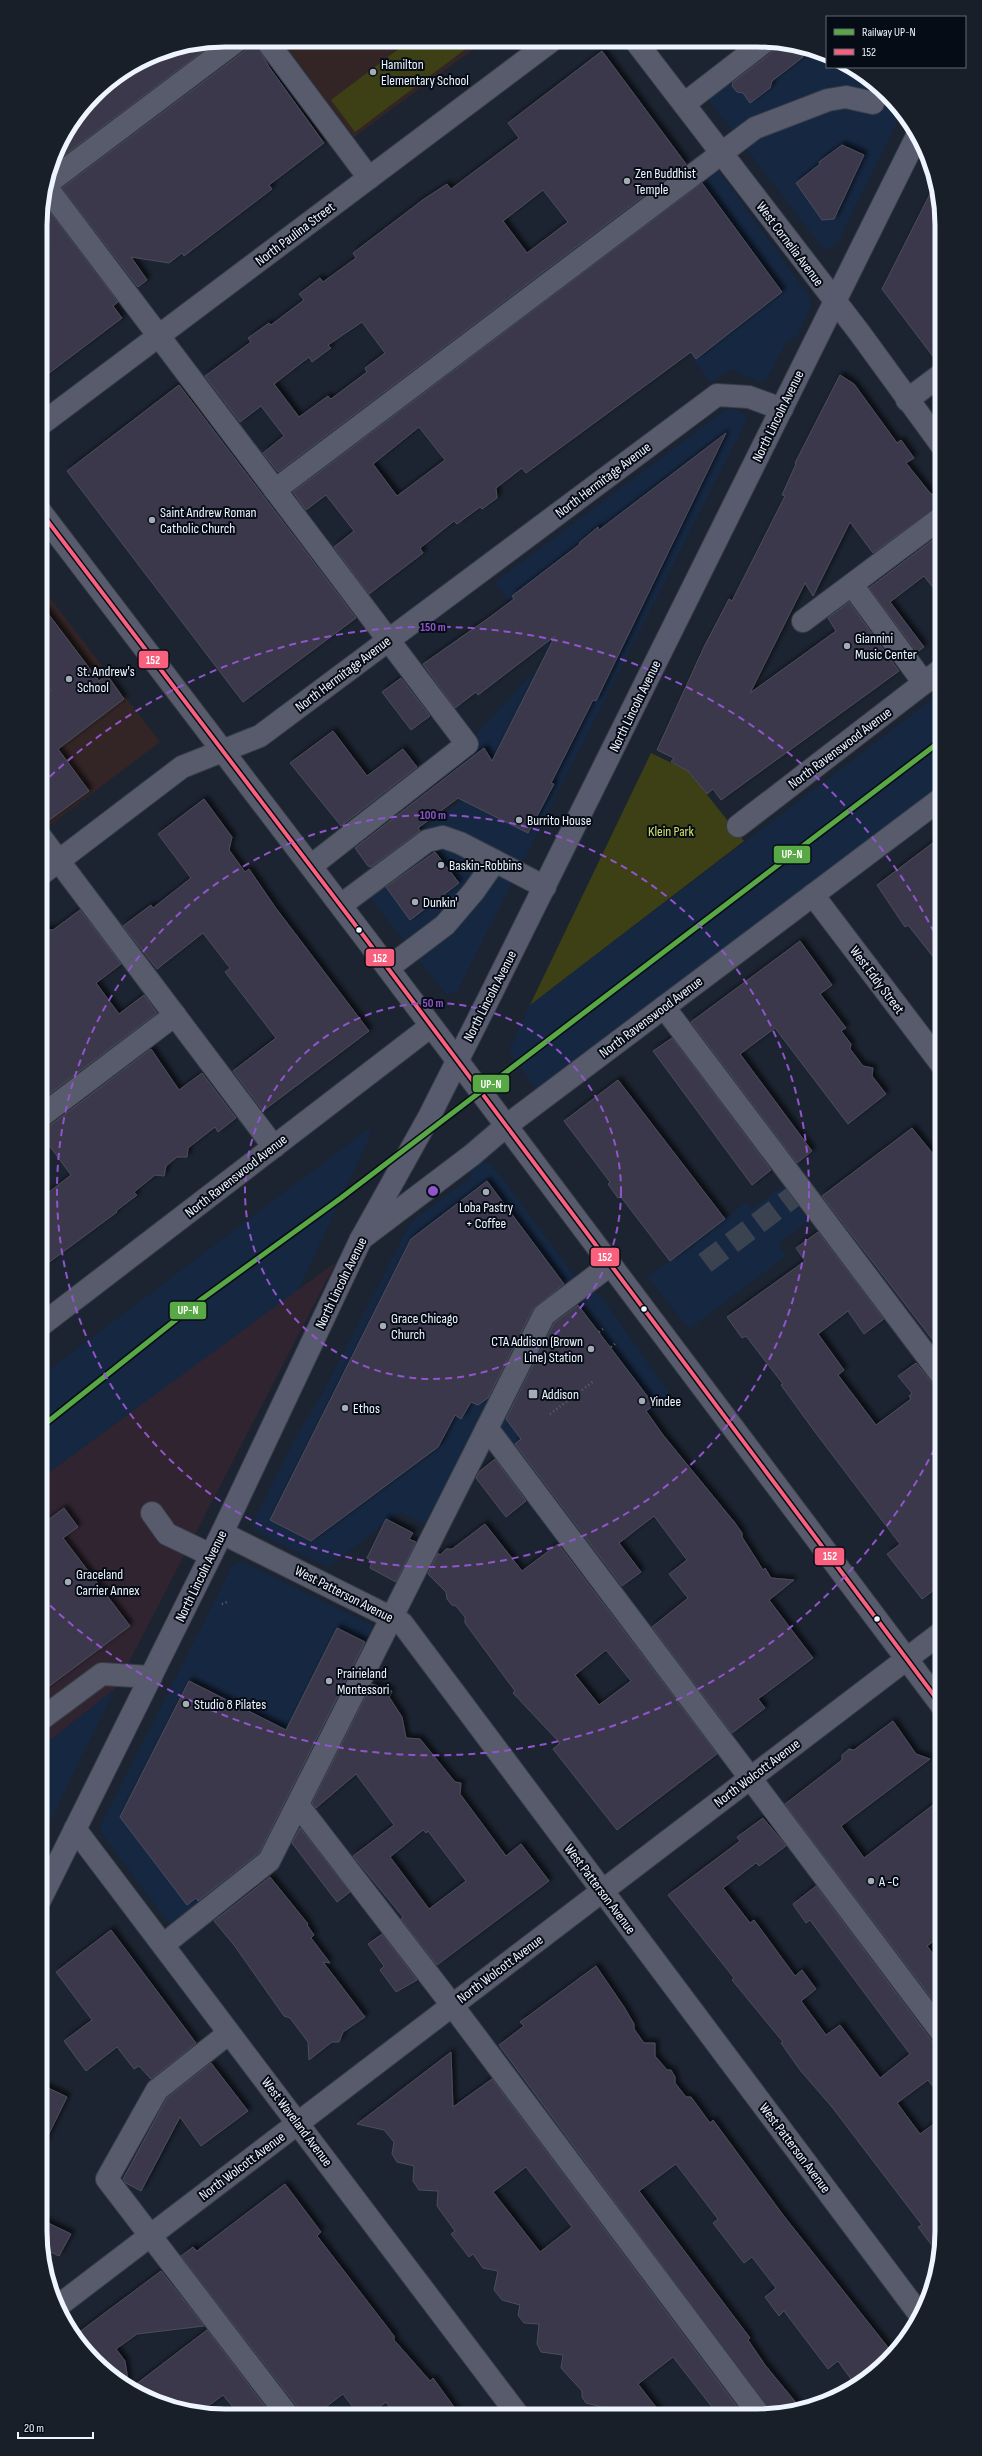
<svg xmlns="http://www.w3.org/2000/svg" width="982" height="2456" viewBox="0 0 982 2456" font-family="'Sofia Sans Condensed',sans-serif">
<defs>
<filter id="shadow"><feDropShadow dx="3.5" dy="-3.5" stdDeviation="2" flood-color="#0009"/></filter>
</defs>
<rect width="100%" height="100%" fill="#1c2431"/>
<g fill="#162741">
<path d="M 763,43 L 793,44 L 827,55 L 827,67 L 850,67 L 888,94 L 902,112 L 838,242 L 833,247 L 827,249 L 822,247 L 701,90 Z"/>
<path d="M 712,161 L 809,296 L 811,305 L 797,336 L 787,341 L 767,378 L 763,381 L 757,381 L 731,369 L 711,383 L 606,242 Z"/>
<path d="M 731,408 L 742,412 L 747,419 L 457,992 L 446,994 L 356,880 L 472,793 L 445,761 L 467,744 L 550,655 L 495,582 L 725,410 Z"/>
<path d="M 942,692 L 942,787 L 538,1092 L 509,1051 L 530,1005 Z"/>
<path d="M 368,1129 L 371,1134 L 298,1291 L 40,1479 L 40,1377 Z"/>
<path d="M 482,1161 L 491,1164 L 496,1170 L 571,1271 L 603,1299 L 671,1396 L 539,1497 L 488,1429 L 436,1530 L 400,1512 L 328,1567 L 258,1533 L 252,1524 L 298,1433 L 324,1391 L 409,1225 L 417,1217 L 470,1178 L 472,1168 Z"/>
<path d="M 783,1186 L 808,1221 L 778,1244 L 786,1256 L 689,1329 L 648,1277 L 747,1202 L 752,1209 Z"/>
<path d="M 243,1562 L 375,1627 L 269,1861 L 177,1934 L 101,1832 L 101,1825 L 232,1566 L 236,1563 Z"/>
<path d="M 115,1689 L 81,1757 L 40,1842 L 40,1748 Z"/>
</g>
<path fill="#302430" d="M 336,1262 L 115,1689 L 40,1748 L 40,1479 Z"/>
<g fill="#332425">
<path d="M 281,40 L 483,42 L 354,137 Z"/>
<path d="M 40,585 L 160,742 L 42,831 L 40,829 Z"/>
</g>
<g fill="#3c4014">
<path d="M 409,41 L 468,42 L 471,45 L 355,132 L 331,100 Z"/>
<path d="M 651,753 L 688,771 L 744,841 L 530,1005 Z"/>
</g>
<g fill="#3a374b" stroke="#4c4e5a" fill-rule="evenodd" filter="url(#shadow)">
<path d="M 250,40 L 254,40 L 269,67 L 324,143 L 269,185 L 272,189 L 184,256 L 182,253 L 169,263 L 131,257 L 147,280 L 138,287 L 62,188 L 246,50 Z"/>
<path d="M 215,42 L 54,163 L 60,142 L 85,110 L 146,62 L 158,53 Z"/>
<path d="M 775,43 L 793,44 L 803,57 L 772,81 L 770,88 L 750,103 L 743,93 L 737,92 L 732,86 L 733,82 L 771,53 Z"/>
<path d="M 602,51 L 686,164 L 278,472 L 263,453 L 284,436 L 261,406 L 240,422 L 205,376 L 251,342 L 248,338 L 269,323 L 271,325 L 304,300 L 299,294 L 320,278 L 323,282 L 356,258 L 353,253 L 424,199 L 447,184 L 451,189 L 519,138 L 508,123 ZM 543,190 L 568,222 L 527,253 L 503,221 ZM 362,322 L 385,353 L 365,368 L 367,372 L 331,399 L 328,396 L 299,417 L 274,384 L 309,357 L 312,362 L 331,348 L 328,345 Z"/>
<path d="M 842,145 L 864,155 L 834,219 L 822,220 L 796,183 L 820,164 L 819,162 Z"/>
<path d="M 936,182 L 942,225 L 942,362 L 938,363 L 882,289 Z"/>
<path d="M 702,183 L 782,292 L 696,359 L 691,352 L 526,473 L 522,468 L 496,488 L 497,498 L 482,509 L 480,507 L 457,524 L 454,521 L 420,548 L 423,553 L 369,594 L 334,547 L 354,531 L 326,495 L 306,510 L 293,492 ZM 419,427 L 445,460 L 397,496 L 373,464 Z"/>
<path d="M 43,203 L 118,302 L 113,306 L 122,318 L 40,380 L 40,212 Z"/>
<path d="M 840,375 L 854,384 L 897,443 L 901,440 L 914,458 L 906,463 L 930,493 L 935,496 L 939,505 L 873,553 L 850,522 L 813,596 L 805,583 L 750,693 L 836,631 L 828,618 L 849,602 L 899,671 L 721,800 L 713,789 L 707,794 L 688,771 L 671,762 L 674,758 L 657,750 L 704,647 L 729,599 L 732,601 L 785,496 L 782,495 L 796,464 L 795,463 Z"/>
<path d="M 179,385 L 356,618 L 243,702 L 67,471 Z"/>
<path d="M 726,433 L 596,701 L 593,700 L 551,783 L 554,784 L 528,833 L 458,798 L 418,828 L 420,831 L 371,867 L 368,866 L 355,848 L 484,748 L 492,761 L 555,636 L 478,695 L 476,692 L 455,708 L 423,664 L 490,617 L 514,599 L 512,596 L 580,544 L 579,543 L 598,527 L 599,530 Z"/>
<path d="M 942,533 L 942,599 L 924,576 L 890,602 L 924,647 L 917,652 L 869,588 Z"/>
<path d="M 40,603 L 99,681 L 107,675 L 124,699 L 58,749 L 89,791 L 44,824 L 40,824 L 40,699 L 51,691 L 40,676 Z"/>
<path d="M 401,678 L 430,716 L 411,730 L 382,692 Z"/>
<path d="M 333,731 L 367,776 L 403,749 L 417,767 L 341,826 L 290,763 Z"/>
<path d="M 204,799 L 232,837 L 229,850 L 245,872 L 249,869 L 275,907 L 369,1031 L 263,1111 L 233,1071 L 276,1038 L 225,972 L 230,968 L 203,933 L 157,969 L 123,926 L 151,905 L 153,908 L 191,878 L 158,834 Z"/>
<path d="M 942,836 L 942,968 L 908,925 L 905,927 L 877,885 Z"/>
<path d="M 435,852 L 459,883 L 410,920 L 386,887 Z"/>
<path d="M 80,910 L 121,964 L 96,983 L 119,1014 L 144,995 L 157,1013 L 40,1101 L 40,929 L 53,930 Z"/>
<path d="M 800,941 L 832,985 L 820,994 L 846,1028 L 841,1031 L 851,1044 L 850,1049 L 863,1066 L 873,1068 L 872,1076 L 886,1094 L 848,1124 L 775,1028 L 740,1054 L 812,1151 L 797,1163 L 691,1022 Z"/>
<path d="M 672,1038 L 771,1170 L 752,1185 L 653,1051 Z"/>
<path d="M 151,1049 L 179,1090 L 202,1073 L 236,1118 L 218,1132 L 215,1127 L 188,1148 L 187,1157 L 177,1157 L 166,1166 L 164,1176 L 155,1175 L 134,1192 L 137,1195 L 116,1211 L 117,1212 L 40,1269 L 40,1199 L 71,1175 L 40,1133 L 40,1129 L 48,1127 Z"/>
<path d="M 618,1080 L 725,1219 L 670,1261 L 621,1197 L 618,1198 L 608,1184 L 610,1182 L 564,1121 Z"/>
<path d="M 912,1128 L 942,1165 L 942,1352 L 822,1196 Z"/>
<path d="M 487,1181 L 564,1284 L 533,1309 L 488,1398 L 478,1405 L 471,1402 L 461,1419 L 455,1415 L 438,1447 L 311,1541 L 270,1520 L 411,1239 Z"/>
<path d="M 818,1232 L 884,1319 L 864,1334 L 848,1311 L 818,1334 L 844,1370 L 838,1375 L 876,1425 L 911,1399 L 909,1396 L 912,1393 L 898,1376 L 916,1363 L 942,1396 L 942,1511 L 934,1517 L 942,1528 L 942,1584 L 922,1599 L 887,1554 L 900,1544 L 815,1432 L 781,1385 L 783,1384 L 746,1336 L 742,1338 L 727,1317 L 805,1261 L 796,1248 Z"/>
<path d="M 578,1305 L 654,1405 L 646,1411 L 663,1435 L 735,1523 L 742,1533 L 742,1537 L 763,1570 L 765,1568 L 771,1578 L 794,1580 L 769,1600 L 813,1658 L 758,1699 L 765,1708 L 732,1733 L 652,1627 L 688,1598 L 669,1574 L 687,1560 L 654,1516 L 619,1543 L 641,1572 L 622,1586 L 515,1444 L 521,1439 L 506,1419 L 554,1323 Z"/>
<path d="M 495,1459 L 526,1501 L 506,1517 L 476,1478 L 480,1471 Z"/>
<path d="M 64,1508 L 78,1527 L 63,1538 L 130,1626 L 40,1693 L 40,1526 Z"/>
<path d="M 386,1519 L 413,1533 L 409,1539 L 416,1542 L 396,1582 L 370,1568 L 372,1561 L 367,1558 Z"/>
<path d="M 485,1524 L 522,1571 L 558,1544 L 717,1754 L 617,1830 L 553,1749 L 560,1743 L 513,1693 L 515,1691 L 465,1623 L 465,1617 L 456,1606 L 452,1605 L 447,1599 L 446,1592 L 428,1574 L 438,1553 L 440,1555 L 446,1549 L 452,1549 ZM 606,1650 L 631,1681 L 599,1705 L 575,1675 Z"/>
<path d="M 337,1628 L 365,1642 L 259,1853 L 198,1901 L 196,1898 L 187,1905 L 120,1817 L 189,1681 L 286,1730 Z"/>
<path d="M 372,1684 L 392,1691 L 389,1697 L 402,1717 L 406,1738 L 420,1739 L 455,1782 L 461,1783 L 460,1794 L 506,1856 L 521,1844 L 549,1881 L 437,1965 L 401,1919 L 403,1917 L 353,1856 L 394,1825 L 356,1774 L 316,1808 L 312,1803 ZM 423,1830 L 426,1833 L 428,1831 L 466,1881 L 429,1909 L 390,1857 Z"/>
<path d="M 893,1721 L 916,1754 L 930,1759 L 841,1826 L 864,1858 L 942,1798 L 942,1935 L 927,1946 L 942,1966 L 942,2012 L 785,1804 L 842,1760 L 842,1755 L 849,1749 L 854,1750 Z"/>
<path d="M 763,1818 L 786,1846 L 759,1866 L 756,1863 L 723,1888 L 750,1923 L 754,1920 L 795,1976 L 802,1970 L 816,1989 L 801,2001 L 826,2035 L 840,2025 L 880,2078 L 910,2054 L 810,1920 L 806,1923 L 794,1906 L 793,1904 L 816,1886 L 932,2041 L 942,2045 L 942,2098 L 928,2080 L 897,2103 L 920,2134 L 942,2118 L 942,2243 L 939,2255 L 918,2227 L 922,2225 L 896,2191 L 832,2107 L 800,2070 L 781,2043 L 783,2042 L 732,1980 L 734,1978 L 668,1895 L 740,1841 L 737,1837 Z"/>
<path d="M 300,1828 L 350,1892 L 337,1902 L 292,1843 Z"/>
<path d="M 270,1877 L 308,1924 L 307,1925 L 314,1935 L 311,1938 L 330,1963 L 323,1962 L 365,2017 L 343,2032 L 339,2042 L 332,2042 L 309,2060 L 308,2042 L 290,2018 L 284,2016 L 234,1945 L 214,1921 Z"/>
<path d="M 111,1930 L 196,2043 L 151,2079 L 139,2066 L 134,2069 L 117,2047 L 86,2071 L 64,2041 L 92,2020 L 56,1972 Z"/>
<path d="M 382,1934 L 417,1980 L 396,1992 L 380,1970 L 384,1966 L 368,1944 Z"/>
<path d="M 596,1966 L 624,2007 L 634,2024 L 634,2029 L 644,2043 L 655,2043 L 655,2056 L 667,2070 L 671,2070 L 675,2077 L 675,2083 L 686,2097 L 691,2097 L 710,2123 L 713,2120 L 783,2215 L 894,2355 L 856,2386 L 838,2361 L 828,2369 L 784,2311 L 779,2316 L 765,2297 L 776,2288 L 752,2257 L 744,2263 L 713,2223 L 718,2219 L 676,2164 L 639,2191 L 750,2338 L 748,2340 L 765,2365 L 802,2410 L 772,2414 L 499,2045 L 524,2026 L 520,2022 Z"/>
<path d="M 451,2052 L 453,2107 L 492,2079 L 744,2416 L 719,2416 L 673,2357 L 638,2384 L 662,2415 L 632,2415 L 586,2403 L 582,2397 L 582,2391 L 561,2368 L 563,2355 L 541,2352 L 537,2344 L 539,2324 L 524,2323 L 518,2315 L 520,2305 L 502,2300 L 494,2290 L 498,2271 L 483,2268 L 473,2254 L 469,2257 L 451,2234 L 455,2231 L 437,2206 L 438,2191 L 419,2190 L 413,2181 L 414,2166 L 397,2162 L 392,2154 L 394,2142 L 384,2130 L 357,2124 ZM 526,2167 L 572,2227 L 540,2252 L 493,2192 Z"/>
<path d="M 211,2063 L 248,2111 L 201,2146 L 180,2117 L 141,2191 L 126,2183 L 123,2179 L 167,2098 Z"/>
<path d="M 40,2084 L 67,2097 L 40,2152 Z"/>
<path d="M 285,2184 L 321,2232 L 317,2236 L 394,2336 L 394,2340 L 430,2381 L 433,2378 L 459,2414 L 394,2414 L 386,2402 L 370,2414 L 358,2414 L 343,2394 L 318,2413 L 298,2413 L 296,2405 L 181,2256 L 193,2247 L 197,2251 Z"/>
<path d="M 40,2219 L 71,2234 L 59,2256 L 42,2248 Z"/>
<path d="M 161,2271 L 204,2326 L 137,2334 L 116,2349 L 125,2361 L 129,2387 L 94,2362 L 74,2336 Z"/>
<path d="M 207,2330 L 270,2413 L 238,2413 L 223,2395 L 199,2413 L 189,2412 L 143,2397 L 131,2388 Z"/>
</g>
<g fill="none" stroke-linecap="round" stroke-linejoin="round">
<path stroke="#3c4350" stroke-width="22" stroke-dasharray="22 11" stroke-linecap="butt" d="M 705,1263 L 802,1190"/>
<defs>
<g id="minor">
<path d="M 266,40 L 369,178"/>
<path d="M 637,43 L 859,332 L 942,446"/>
<path d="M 684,104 L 763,43"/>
<path d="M 48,183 L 238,40"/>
<path d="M 47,188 L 467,744 L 311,866"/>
<path d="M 907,400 L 942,374"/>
<path d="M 40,425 L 550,42"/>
<path d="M 275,490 L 755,128 L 828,100 L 846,97 L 873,103"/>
<path d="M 40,511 L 366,939 L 942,1706"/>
<path d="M 852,585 L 924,683"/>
<path d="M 803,621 L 942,517"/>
<path d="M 738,826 L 942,669"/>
<path d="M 40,836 L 274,1147"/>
<path d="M 40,875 L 182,767 L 260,736 L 717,395 L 749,397 L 782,409"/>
<path d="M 813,895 L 942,1065"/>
<path d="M 341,905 L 427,841 L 443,837 L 460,843 L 545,887"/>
<path d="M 388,968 L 445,925 L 474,891 L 495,861"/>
<path d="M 664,1007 L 942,1376"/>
<path d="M 40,1117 L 175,1015"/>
<path d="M 361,1239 L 472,1155 L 506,1126 L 942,798"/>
<path d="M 40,1326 L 431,1026"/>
<path d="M 487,1428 L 942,2033"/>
<path d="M 152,1513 L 167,1534 L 211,1555"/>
<path d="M 222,1533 L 402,1623 L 920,2315"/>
<path d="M 40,1720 L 102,1674 L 151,1677"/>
<path d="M 298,1805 L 452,2005 L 760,2416"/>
<path d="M 75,1829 L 518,2415"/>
<path d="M 163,1945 L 269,1861 L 544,1315 L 610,1265"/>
<path d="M 229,2033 L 157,2090 L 107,2179 L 286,2413"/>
<path d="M 58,2306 L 942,1632"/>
</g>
<path id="major" d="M 40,1900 L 222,1533 L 361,1239 L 430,1115 L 491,994 L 918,134"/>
</defs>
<use href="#minor" stroke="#373e48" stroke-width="24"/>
<use href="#major" stroke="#373e48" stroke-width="24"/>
<g stroke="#5d606e" stroke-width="2.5" stroke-dasharray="1 3" stroke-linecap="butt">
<path d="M 599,1332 L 604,1328"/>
<path d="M 611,1347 L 616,1343"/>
<path d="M 550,1414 L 594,1381"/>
<path d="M 222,1604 L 227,1602"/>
</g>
<use href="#minor" stroke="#585b6c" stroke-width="22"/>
<use href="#major" stroke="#585b6d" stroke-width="22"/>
<defs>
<path id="bus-1" d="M 40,511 L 366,939 L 942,1706"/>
</defs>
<use href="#bus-1" stroke="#060c16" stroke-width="7"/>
<use href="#bus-1" stroke="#f8607d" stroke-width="4"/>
<defs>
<path id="rail-1" d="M 40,1428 L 202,1299 L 341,1198 L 942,740"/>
</defs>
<use href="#rail-1" stroke="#060c16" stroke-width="8"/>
<use href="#rail-1" stroke="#58a945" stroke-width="5"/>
</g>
<g fill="none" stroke="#9254cc" stroke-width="2" stroke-dasharray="7 5">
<circle cx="433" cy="1191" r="188"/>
<circle cx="433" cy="1191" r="376"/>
<path d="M940 1438A564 564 0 0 1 41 1597M41 785A564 564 0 0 1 940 944"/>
</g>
<g fill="#a4acb6" stroke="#060c16" stroke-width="1.5">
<circle cx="373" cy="72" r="4"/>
<circle cx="627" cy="181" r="4"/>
<circle cx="152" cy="520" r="4"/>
<circle cx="847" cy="646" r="4"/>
<circle cx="69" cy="679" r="4"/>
<circle cx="519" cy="820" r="4"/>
<circle cx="441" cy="865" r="4"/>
<circle cx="415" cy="902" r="4"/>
<circle cx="486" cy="1192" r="4"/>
<circle cx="383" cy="1326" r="4"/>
<circle cx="591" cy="1349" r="4"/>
<rect x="528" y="1389" width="10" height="10" rx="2"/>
<circle cx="642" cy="1401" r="4"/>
<circle cx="345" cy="1408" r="4"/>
<circle cx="68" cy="1582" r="4"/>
<circle cx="329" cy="1681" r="4"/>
<circle cx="186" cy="1704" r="4"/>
<circle cx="871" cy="1881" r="4"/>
</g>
<g fill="#eef5fe" stroke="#060c16" stroke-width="1.5">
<circle cx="359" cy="930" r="3.5"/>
<circle cx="644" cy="1309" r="3.5"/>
<circle cx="877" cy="1619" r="3.5"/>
</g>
<g text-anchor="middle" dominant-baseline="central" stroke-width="4" stroke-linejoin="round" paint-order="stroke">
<g font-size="14" fill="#eef5fe" stroke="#060c16" text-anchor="start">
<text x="381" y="64">Hamilton<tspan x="381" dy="16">Elementary School</tspan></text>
<text x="635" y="173">Zen Buddhist<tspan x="635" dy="16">Temple</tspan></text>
<text x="160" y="512">Saint Andrew Roman<tspan x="160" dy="16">Catholic Church</tspan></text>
<text x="855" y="638">Giannini<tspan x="855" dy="16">Music Center</tspan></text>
<text x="77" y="671">St. Andrew's<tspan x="77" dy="16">School</tspan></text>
<text x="527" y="820">Burrito House</text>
<text x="449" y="865">Baskin-Robbins</text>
<text x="423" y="902">Dunkin'</text>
<text x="486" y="1207" text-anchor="middle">Loba Pastry<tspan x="486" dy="16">+ Coffee</tspan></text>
<text x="391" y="1318">Grace Chicago<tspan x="391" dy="16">Church</tspan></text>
<text x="583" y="1341" text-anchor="end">CTA Addison (Brown<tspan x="583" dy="16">Line) Station</tspan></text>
<text x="542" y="1394">Addison</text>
<text x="650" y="1401">Yindee</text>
<text x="353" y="1408">Ethos</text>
<text x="76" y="1574">Graceland<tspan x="76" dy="16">Carrier Annex</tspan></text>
<text x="337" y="1673">Prairieland<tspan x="337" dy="16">Montessori</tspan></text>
<text x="194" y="1704">Studio 8 Pilates</text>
<text x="879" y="1881">A -C</text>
</g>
<g font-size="14" fill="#eef5fe" stroke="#060c16">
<text transform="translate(295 234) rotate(-37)">North Paulina Street</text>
<text transform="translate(790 244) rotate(53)">West Cornelia Avenue</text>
<text transform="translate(778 416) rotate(-64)">North Lincoln Avenue</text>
<text transform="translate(603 480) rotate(-37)">North Hermitage Avenue</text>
<text transform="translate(343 674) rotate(-37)">North Hermitage Avenue</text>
<text transform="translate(635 706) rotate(-64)">North Lincoln Avenue</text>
<text transform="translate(840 748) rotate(-37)">North Ravenswood Avenue</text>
<text transform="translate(877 980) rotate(53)">West Eddy Street</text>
<text transform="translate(490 996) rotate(-63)">North Lincoln Avenue</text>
<text transform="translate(651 1017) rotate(-37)">North Ravenswood Avenue</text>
<text transform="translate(236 1176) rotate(-38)">North Ravenswood Avenue</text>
<text transform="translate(341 1283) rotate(-64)">North Lincoln Avenue</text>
<text transform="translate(201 1576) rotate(-64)">North Lincoln Avenue</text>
<text transform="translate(344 1594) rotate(27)">West Patterson Avenue</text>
<text transform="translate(757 1773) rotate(-37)">North Wolcott Avenue</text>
<text transform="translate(600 1889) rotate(53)">West Patterson Avenue</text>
<text transform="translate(500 1969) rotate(-37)">North Wolcott Avenue</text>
<text transform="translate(297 2122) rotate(53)">West Waveland Avenue</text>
<text transform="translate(795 2148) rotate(53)">West Patterson Avenue</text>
<text transform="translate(242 2166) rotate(-37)">North Wolcott Avenue</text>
</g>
<g font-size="14" fill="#d7e164" stroke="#060c16">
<text x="671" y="831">Klein Park</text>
</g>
</g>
<path d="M0 0H982V2456H0ZM225 47H757A178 178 0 0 1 935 225V2231A178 178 0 0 1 757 2409H225A178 178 0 0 1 47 2231V225A178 178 0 0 1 225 47Z" fill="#191f29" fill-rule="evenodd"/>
<path fill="none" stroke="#eef5fe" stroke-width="5" d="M225 47H757A178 178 0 0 1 935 225V2231A178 178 0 0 1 757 2409H225A178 178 0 0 1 47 2231V225A178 178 0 0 1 225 47Z"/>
<circle cx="433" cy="1191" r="6" fill="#9254cc" stroke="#060c16" stroke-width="2"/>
<g font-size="12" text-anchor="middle" font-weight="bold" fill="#9254cc" stroke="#060c16" stroke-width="4" stroke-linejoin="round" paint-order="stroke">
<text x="433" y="631">150 m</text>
<text x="433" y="819">100 m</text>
<text x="433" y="1007">50 m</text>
</g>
<g stroke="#060c16" stroke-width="1.5">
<rect x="138" y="650" width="31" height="19" rx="4" fill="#f8607d"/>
<rect x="773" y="845" width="38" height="19" rx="4" fill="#58a945"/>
<rect x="365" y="948" width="30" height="19" rx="4" fill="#f8607d"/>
<rect x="472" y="1074" width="38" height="19" rx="4" fill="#58a945"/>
<rect x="590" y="1247" width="30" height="20" rx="4" fill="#f8607d"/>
<rect x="169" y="1301" width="38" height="19" rx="4" fill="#58a945"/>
<rect x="814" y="1547" width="31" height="19" rx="4" fill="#f8607d"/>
</g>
<g font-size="11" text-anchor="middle" font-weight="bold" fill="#fff">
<text x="153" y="664">152</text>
<text x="792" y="858">UP-N</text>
<text x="380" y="962">152</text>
<text x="491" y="1088">UP-N</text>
<text x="605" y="1261">152</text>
<text x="188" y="1314">UP-N</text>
<text x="830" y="1560">152</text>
</g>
<rect x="826" y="16" width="140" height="52" fill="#060c16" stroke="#636973"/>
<rect x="834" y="29" width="20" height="6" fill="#58a945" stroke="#636973"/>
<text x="862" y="36" font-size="12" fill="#eef5fe">Railway UP-N</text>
<rect x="834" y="49" width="20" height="6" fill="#f8607d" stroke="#636973"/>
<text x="862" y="56" font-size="12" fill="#eef5fe">152</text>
<path d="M18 2432v6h75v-6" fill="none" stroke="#eef5fe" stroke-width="2"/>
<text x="24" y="2432" font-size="12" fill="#eef5fe" stroke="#060c16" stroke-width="3" paint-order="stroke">20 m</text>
</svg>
